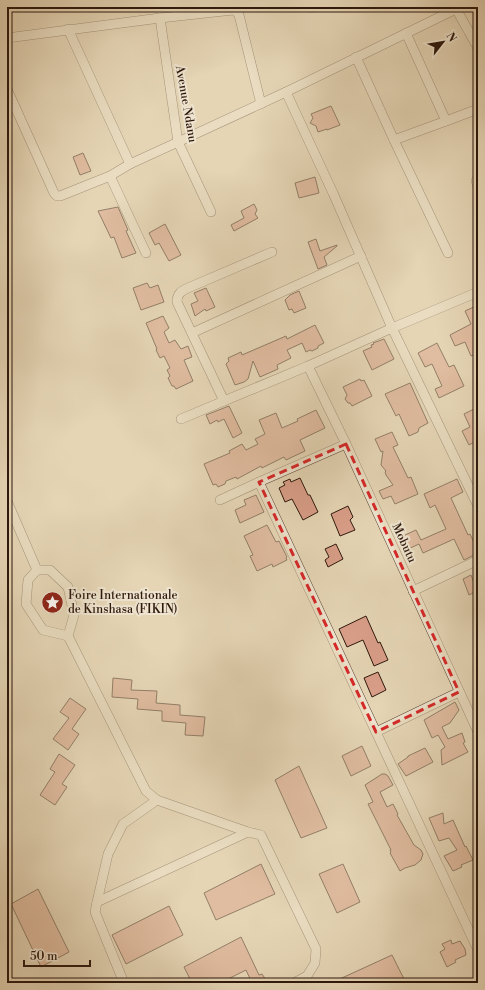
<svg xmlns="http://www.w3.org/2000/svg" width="485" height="990" viewBox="0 0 485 990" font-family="'Libre Bodoni',serif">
<defs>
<pattern id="forest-firs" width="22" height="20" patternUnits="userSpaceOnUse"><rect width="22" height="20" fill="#b7bd8c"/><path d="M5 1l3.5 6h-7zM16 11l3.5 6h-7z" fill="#9ea278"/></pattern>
</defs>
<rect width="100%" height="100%" fill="#e5d5b5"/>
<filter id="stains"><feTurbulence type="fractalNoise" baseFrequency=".005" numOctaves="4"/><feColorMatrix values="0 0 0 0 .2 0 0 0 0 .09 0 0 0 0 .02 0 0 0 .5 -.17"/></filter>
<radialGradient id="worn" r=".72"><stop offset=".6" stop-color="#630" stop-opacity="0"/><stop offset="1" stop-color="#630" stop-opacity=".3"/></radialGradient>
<path fill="url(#forest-firs)" stroke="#726a4c" d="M 274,7 L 329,7 L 312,12 L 277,8 Z"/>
<g fill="#d99e88" stroke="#2d170c">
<path d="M 331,106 L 340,125 L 327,130 L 327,129 L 318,132 L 316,126 L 310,123 L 313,118 L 311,114 Z"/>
<path d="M 83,153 L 91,171 L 80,175 L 73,157 Z"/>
<path d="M 315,177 L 319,193 L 299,198 L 295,183 Z"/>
<path d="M 254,204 L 257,210 L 255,214 L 258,218 L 234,231 L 231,225 L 244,218 L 241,211 Z"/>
<path d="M 118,207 L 128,230 L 126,231 L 136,253 L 122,258 L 114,237 L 111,238 L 98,211 Z"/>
<path d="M 165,224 L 181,255 L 169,261 L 159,243 L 155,245 L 149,233 Z"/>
<path d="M 316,239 L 320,251 L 337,245 L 337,246 L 324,257 L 327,265 L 318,269 L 308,242 Z"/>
<path d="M 147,283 L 150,288 L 158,285 L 164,302 L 141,310 L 133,288 Z"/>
<path d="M 206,288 L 215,307 L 206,311 L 205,309 L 195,316 L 191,304 L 198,301 L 194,293 Z"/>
<path d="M 299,291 L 306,308 L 294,313 L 292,309 L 289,310 L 285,300 L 290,295 Z"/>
<path d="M 478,305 L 478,353 L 471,356 L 465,342 L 455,346 L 450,335 L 471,324 L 465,311 Z"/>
<path d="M 163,316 L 169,328 L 164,332 L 169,343 L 175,340 L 181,349 L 188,346 L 192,357 L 184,360 L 193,381 L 176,389 L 174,386 L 172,386 L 168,378 L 170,376 L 167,370 L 170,368 L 164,356 L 160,358 L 156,350 L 157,349 L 146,323 Z"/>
<path d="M 315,325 L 324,343 L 318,346 L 318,348 L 312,351 L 310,350 L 306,352 L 302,343 L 287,350 L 291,358 L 277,365 L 278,369 L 260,377 L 253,361 L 248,379 L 244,382 L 235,385 L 226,364 L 229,361 L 228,358 L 241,352 L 242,355 L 286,336 L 287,339 Z"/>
<path d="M 384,339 L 394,359 L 372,370 L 363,351 L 372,347 L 371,345 L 374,344 L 373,343 Z"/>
<path d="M 437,343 L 449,367 L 454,365 L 464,386 L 439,398 L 435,389 L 442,386 L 432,364 L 425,367 L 418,353 Z"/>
<path d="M 360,379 L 361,381 L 364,380 L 372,396 L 352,406 L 350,403 L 348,403 L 345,399 L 347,395 L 343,387 Z"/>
<path d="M 410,383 L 428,423 L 419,428 L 418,432 L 409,436 L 399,414 L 396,416 L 385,394 Z"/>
<path d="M 229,406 L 242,433 L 233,438 L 224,419 L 218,422 L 217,420 L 210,424 L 206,415 Z"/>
<path d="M 478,407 L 478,440 L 469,445 L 462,431 L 470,427 L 464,414 Z"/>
<path d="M 316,410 L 325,428 L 300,440 L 305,451 L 286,460 L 284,457 L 262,468 L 261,466 L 237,479 L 236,477 L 226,481 L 225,484 L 218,487 L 216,484 L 213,485 L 204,464 L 230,453 L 229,451 L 242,444 L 246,450 L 258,444 L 255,439 L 265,434 L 259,420 L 276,413 L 282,428 L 298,421 L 297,419 Z"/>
<path d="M 392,432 L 398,445 L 393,447 L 408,478 L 411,477 L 418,494 L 395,504 L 391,496 L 383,499 L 379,491 L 393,485 L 386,475 L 385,472 L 386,471 L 381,465 L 383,451 L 381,452 L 375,439 Z"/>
<path d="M 300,478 L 308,495 L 310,495 L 318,512 L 303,520 L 292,499 L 285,502 L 279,488 L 285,485 L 283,482 L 290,479 L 291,482 Z"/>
<path d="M 457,479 L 463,492 L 451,498 L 468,535 L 470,534 L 478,551 L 478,553 L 464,560 L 454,539 L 423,553 L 419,544 L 404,551 L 401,543 L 405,541 L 403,536 L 416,530 L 421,540 L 446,529 L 435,505 L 430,508 L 424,494 Z"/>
<path d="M 256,495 L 264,512 L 240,523 L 235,510 L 246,505 L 244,500 Z"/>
<path d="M 348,506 L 353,517 L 350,520 L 355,530 L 340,536 L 331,514 Z"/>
<path d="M 267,525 L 276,542 L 279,541 L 287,557 L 286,558 L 287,560 L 273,567 L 272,564 L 257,571 L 250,556 L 253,555 L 244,536 Z"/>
<path d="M 336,544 L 343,559 L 328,567 L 325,560 L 329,557 L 325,549 Z"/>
<path d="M 471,575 L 477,591 L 469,595 L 463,579 Z"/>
<path d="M 366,616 L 378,643 L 380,642 L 388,660 L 374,666 L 363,640 L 347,647 L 339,629 Z"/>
<path d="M 378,672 L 386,690 L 372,697 L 364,678 Z"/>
<path d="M 113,678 L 132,680 L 131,690 L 157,691 L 156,703 L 180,705 L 180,715 L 205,717 L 203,736 L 185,735 L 186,723 L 162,721 L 162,711 L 137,709 L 138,699 L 112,697 Z"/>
<path d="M 70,698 L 86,709 L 72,729 L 79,734 L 68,750 L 53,739 L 69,718 L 60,712 Z"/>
<path d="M 455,702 L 459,710 L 450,723 L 442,727 L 448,739 L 462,733 L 465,742 L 463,743 L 468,752 L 442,765 L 441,750 L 445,747 L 438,735 L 432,738 L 424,720 Z"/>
<path d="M 362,746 L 371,766 L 351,776 L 342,756 Z"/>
<path d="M 425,748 L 433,762 L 406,776 L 398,764 L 408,757 L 408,756 Z"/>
<path d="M 59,754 L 75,765 L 62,784 L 67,787 L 55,805 L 40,795 L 55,772 L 50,769 Z"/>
<path d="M 299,766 L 327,828 L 301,838 L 275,780 Z"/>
<path d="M 382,774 L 385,774 L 388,776 L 393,785 L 380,792 L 387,807 L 393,804 L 398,814 L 397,815 L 414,845 L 421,850 L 423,854 L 421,860 L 415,865 L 405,868 L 400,871 L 390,853 L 391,852 L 390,850 L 391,850 L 368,804 L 373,802 L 365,785 Z"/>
<path d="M 443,813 L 444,824 L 453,820 L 465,847 L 466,846 L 473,860 L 461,865 L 462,867 L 453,871 L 444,856 L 457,850 L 449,838 L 439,841 L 429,818 Z"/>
<path d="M 261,864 L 275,894 L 216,920 L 204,893 Z"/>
<path d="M 343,864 L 360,902 L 337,913 L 319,874 Z"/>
<path d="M 38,889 L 69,952 L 41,967 L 11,904 Z"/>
<path d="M 169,906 L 183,935 L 126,964 L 112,935 Z"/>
<path d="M 241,937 L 259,975 L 262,974 L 266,980 L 261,983 L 252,983 L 246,970 L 220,983 L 192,983 L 184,967 Z"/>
<path d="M 451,940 L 452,944 L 460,941 L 465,949 L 466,955 L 455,960 L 456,962 L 447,967 L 440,952 L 445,949 L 442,944 Z"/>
<path d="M 392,955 L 406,983 L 331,983 Z"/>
</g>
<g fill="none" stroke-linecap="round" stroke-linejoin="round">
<defs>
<g id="minor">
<path d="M 455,7 L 478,48"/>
<path d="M 160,18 L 178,142 L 211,212"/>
<path d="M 68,29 L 130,164"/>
<path d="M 406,33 L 446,121"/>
<path d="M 7,38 L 160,18 L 233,10 L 236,11 L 239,15 L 261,104"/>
<path d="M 356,57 L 394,140 L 448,253"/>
<path d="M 7,89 L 54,193 L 57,196 L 60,196 L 110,176 L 130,164 L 178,142 L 286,92 L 456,9"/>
<path d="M 286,92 L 333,193 L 392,328 L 478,506"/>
<path d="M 394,140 L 446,121 L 478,109"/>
<path d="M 110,176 L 146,253"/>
<path d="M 478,178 L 476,181 L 478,187"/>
<path d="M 192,333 L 361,256"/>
<path d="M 308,366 L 346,444 L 478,732"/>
<path d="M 224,401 L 177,302 C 177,294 181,291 188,288 L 272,252"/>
<path d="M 181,419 L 308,366 L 392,328 L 478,292"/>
<path d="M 346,444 L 259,482 L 478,950"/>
<path d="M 220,500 L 259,482"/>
<path d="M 7,501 L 37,570"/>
<path d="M 37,570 L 50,570 L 68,587 L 74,615 L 68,636 L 146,791 L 157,800 L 248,832 L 261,835 L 316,949 L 315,963 L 307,976 L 294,983"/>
<path d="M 37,570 L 28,580 L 26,604 L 43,630 L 68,636"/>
<path d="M 413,591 L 478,560"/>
<path d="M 376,732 L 459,692"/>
<path d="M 97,902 L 108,854 L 123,824 L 157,800"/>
<path d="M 124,983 L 95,912 L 97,902 L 248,832"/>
</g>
</defs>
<use href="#minor" stroke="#5b4636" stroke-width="10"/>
<use href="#minor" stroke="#eee4cf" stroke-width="9"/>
</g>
<path d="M0 0H485V990H0ZM 346,444 L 459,692 L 376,732 L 259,482 Z" fill="#e5d5b5" fill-opacity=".55" fill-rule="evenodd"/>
<path fill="none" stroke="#d62828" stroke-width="3" stroke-dasharray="8 5" stroke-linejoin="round" d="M 346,444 L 459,692 L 376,732 L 259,482 Z"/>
<defs>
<symbol id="sight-disc" viewBox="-11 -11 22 22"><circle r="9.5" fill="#8f2418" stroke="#eee4cf"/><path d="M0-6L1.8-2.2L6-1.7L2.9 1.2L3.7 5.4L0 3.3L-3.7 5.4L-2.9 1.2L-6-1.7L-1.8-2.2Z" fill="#fff"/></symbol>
</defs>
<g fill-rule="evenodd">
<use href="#sight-disc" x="40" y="590" width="25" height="25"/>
</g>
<g text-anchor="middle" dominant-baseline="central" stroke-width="4" stroke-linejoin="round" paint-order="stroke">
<g font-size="12" fill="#2d170c" stroke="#eee4cf">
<text transform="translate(186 104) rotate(80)">Avenue Ndanu</text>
<text transform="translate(404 543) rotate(65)">Mobutu</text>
</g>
<g font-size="12" fill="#2d170c" stroke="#eee4cf" text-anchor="start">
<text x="68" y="595">Foire Internationale<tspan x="68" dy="14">de Kinshasa (FIKIN)</tspan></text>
</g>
</g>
<rect width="485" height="990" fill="none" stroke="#e5d5b5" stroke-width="24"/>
<rect x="8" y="8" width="469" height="974" fill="none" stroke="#2d170c" stroke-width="2"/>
<rect x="12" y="12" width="461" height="966" fill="none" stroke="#2d170c"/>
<g transform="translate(443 42) rotate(59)" stroke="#eee4cf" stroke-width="3" paint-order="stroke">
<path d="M0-3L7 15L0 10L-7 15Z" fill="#2d170c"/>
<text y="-6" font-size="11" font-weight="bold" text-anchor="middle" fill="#2d170c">N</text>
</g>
<path d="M24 960v6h66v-6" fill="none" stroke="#2d170c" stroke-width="2"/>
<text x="30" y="960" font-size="12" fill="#2d170c" stroke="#eee4cf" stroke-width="3" paint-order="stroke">50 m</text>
<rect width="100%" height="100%" filter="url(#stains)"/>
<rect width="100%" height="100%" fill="url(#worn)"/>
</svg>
